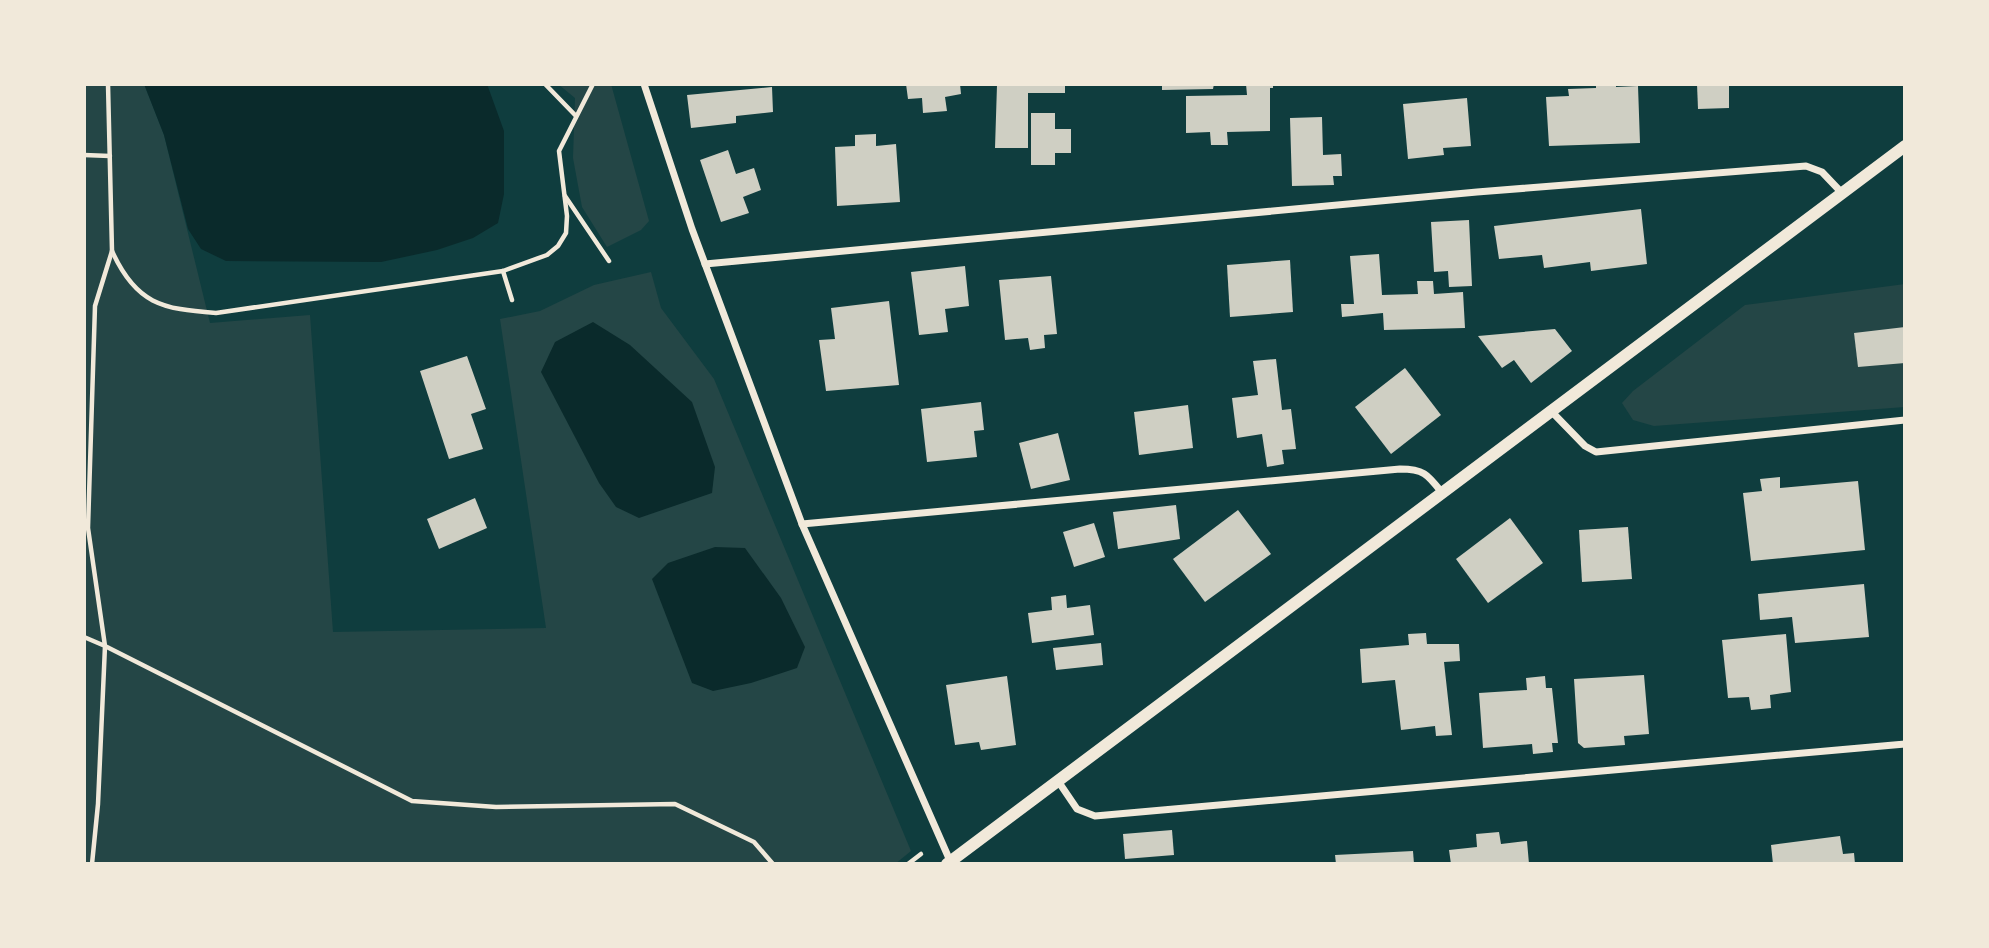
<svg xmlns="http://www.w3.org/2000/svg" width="1989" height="948" viewBox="0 0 1989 948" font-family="'Titillium Web',sans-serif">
<rect width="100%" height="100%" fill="#0f3d3e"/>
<g fill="#244646">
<path d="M 84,84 L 144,84 L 164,135 L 210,323 L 310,315 L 333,632 L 546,628 L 500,319 L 540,311 L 594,285 L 651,272 L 661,308 L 714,379 L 911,851 L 895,864 L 84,864 Z"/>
<path d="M 558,84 L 611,84 L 649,221 L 641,230 L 607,247 L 582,207 L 573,158 L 575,98 Z"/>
<path d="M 1905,284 L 1905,407 L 1654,426 L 1633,420 L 1622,403 L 1633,391 L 1745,305 Z"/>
</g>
<g fill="#0a2a2b">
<path d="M 144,84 L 487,84 L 504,131 L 504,194 L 498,223 L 473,238 L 437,250 L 381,262 L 226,261 L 201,249 L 188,229 L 164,135 Z"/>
<path d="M 593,322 L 630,345 L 692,402 L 715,467 L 712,493 L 639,518 L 616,507 L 599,483 L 541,372 L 555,342 Z"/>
<path d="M 715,547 L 745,548 L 781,598 L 805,647 L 797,668 L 751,683 L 713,691 L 692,683 L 652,579 L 668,563 Z"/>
</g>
<g fill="#cfcfc3">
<path d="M 906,84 L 960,84 L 961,94 L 945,97 L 947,111 L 923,113 L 922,98 L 908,99 Z"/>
<path d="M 1065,84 L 1065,93 L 1028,93 L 1028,148 L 995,148 L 997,85 Z"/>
<path d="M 1162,84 L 1214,84 L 1213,89 L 1162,90 Z"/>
<path d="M 1246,84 L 1273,84 L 1273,88 L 1270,88 L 1270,131 L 1227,132 L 1228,145 L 1211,145 L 1210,132 L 1186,133 L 1186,96 L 1247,95 Z"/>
<path d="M 1596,84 L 1616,84 L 1616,87 L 1638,86 L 1640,143 L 1549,146 L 1546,97 L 1569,96 L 1568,89 L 1596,88 Z"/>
<path d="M 1697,84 L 1729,84 L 1729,108 L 1698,109 Z"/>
<path d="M 772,87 L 773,112 L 736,116 L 736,123 L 691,128 L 687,95 Z"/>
<path d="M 1467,98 L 1471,146 L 1443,148 L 1444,155 L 1408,159 L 1403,104 Z"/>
<path d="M 1031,113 L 1055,113 L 1055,129 L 1071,129 L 1071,153 L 1055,153 L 1055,165 L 1031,165 Z"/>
<path d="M 1322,117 L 1323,155 L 1341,154 L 1342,176 L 1333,176 L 1334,185 L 1292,186 L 1290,118 Z"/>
<path d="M 876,134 L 876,146 L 896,144 L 900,202 L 837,206 L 835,147 L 855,146 L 855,135 Z"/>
<path d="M 728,150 L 736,174 L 754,168 L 761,190 L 743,197 L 749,213 L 721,222 L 700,160 Z"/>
<path d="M 1641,209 L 1647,264 L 1591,271 L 1590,262 L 1544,268 L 1542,255 L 1499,259 L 1494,226 Z"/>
<path d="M 1469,220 L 1472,286 L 1449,287 L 1448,271 L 1434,272 L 1431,222 Z"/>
<path d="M 1379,254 L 1382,295 L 1418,294 L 1417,281 L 1433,281 L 1434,294 L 1463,292 L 1465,328 L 1384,330 L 1383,313 L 1342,317 L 1341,304 L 1354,304 L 1350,256 Z"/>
<path d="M 1290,260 L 1293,312 L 1230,317 L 1227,265 Z"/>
<path d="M 965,266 L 969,306 L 945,309 L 948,332 L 919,335 L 911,272 Z"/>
<path d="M 1051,276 L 1057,334 L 1044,335 L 1045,348 L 1030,350 L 1028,338 L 1005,340 L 999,280 Z"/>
<path d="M 889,301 L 899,385 L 826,391 L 819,340 L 835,339 L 831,308 Z"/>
<path d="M 1905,327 L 1905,363 L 1858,367 L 1854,333 Z"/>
<path d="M 1555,329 L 1572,351 L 1531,383 L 1514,360 L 1502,368 L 1478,336 Z"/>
<path d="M 467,356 L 486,409 L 471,414 L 483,449 L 449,459 L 420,371 Z"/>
<path d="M 1276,359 L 1282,410 L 1291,409 L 1296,449 L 1282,450 L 1284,464 L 1267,467 L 1262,434 L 1237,438 L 1232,398 L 1258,395 L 1253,361 Z"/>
<path d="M 1405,368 L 1441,415 L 1391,454 L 1355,407 Z"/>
<path d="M 981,402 L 984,430 L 974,431 L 977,457 L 927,462 L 921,409 Z"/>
<path d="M 1188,405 L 1193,448 L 1139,455 L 1134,412 Z"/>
<path d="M 1058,433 L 1070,480 L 1031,489 L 1019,443 Z"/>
<path d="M 1780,477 L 1780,488 L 1858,481 L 1865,550 L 1751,561 L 1743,493 L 1762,491 L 1760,479 Z"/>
<path d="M 475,498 L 487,528 L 439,549 L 427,519 Z"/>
<path d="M 1176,505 L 1180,539 L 1118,549 L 1113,512 Z"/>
<path d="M 1238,510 L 1271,554 L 1205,602 L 1173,559 Z"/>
<path d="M 1510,518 L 1543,563 L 1488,603 L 1456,559 Z"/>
<path d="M 1094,523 L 1105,557 L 1074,567 L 1063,532 Z"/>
<path d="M 1628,527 L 1632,579 L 1582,582 L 1579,530 Z"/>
<path d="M 1864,584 L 1869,637 L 1795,643 L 1792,617 L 1760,620 L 1758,594 Z"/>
<path d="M 1066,595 L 1067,608 L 1090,605 L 1094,635 L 1032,643 L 1028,613 L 1052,610 L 1051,597 Z"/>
<path d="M 1426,633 L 1427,644 L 1459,644 L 1460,661 L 1444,662 L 1452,735 L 1436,736 L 1435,726 L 1401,730 L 1395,680 L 1362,683 L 1360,649 L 1409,645 L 1408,634 Z"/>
<path d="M 1786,634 L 1791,692 L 1770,695 L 1771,708 L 1751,710 L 1749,697 L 1728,698 L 1722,640 Z"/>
<path d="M 1101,643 L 1103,665 L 1056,670 L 1053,648 Z"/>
<path d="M 1644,675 L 1649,734 L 1624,736 L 1625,745 L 1584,748 L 1578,743 L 1574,679 Z"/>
<path d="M 1007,676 L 1016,745 L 981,750 L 979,742 L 955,745 L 946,685 Z"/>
<path d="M 1545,676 L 1546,688 L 1552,688 L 1558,743 L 1552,743 L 1553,752 L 1533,754 L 1532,744 L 1483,748 L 1479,693 L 1527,690 L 1526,678 Z"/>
<path d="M 1172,830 L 1174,855 L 1125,859 L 1123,834 Z"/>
<path d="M 1499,832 L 1501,844 L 1527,841 L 1529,864 L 1451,864 L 1449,850 L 1477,847 L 1476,834 Z"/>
<path d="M 1840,836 L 1843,854 L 1854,853 L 1855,864 L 1773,864 L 1771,845 Z"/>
<path d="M 1413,851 L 1414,864 L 1336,864 L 1335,855 Z"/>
</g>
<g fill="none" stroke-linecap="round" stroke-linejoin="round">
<g stroke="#f1e9da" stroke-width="4.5">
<path d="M 108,84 L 112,251 C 136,304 162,309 216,313 L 503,271 L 547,255 L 558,246 L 566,233 L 567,216 L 559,151 L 593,84"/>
<path d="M 545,84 L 576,116"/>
<path d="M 84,155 L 110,156"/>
<path d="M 565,196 L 609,261"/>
<path d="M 112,251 L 95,306 L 88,528 L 105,646 L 412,801 L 496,807 L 675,804 L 754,842 L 773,864"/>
<path d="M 503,271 L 512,300"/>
<path d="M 84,637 L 105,646 L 98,804 L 92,864"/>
<path d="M 908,864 L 921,854"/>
</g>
<g stroke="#f1e9da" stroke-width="7">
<path d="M 644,84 L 692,229 L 802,524 L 951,863"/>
<path d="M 705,264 L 1477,192 L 1806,166 L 1822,172 L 1842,193"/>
<path d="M 1552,412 L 1585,446 L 1596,452 L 1905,420"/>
<path d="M 802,524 L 1400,469 C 1425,469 1428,475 1443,494"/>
<path d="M 1058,781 L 1077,809 L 1095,816 L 1905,744"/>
</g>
<path stroke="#f1e9da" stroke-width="12" d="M 947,864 L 1905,146"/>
</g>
<rect width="1989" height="948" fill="none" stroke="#f1e9da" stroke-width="172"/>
</svg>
